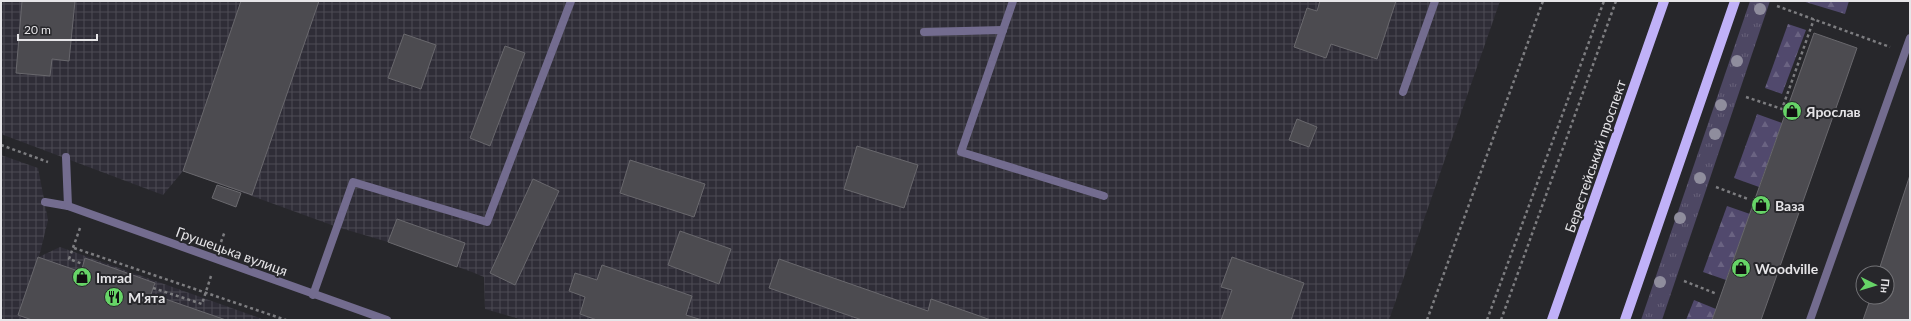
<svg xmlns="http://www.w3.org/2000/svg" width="1911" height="321" viewBox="0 0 1911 321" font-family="Lato,sans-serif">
<defs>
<pattern id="industrial-grid" width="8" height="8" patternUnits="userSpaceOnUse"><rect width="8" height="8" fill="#2f2d37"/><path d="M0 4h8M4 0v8" fill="none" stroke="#4d4b54"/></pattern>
<pattern id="grass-tufts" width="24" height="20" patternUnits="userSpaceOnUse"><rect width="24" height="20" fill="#4d4763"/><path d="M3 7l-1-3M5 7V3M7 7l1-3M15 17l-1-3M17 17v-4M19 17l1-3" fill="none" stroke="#676179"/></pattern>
<pattern id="forest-firs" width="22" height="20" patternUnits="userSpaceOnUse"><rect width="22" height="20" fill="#51496d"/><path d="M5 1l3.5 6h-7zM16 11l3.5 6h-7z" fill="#6a6382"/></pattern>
</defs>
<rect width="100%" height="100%" fill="#27272b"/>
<g fill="url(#industrial-grid)">
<path d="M 3,1 L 1500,1 L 1389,320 L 523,320 L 485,309 L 484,277 L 472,272 L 388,242 L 337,227 L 183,171 L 163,195 L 1,134 L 1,7 Z"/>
<path d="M 1,155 L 38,168 L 48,220 L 39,257 L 60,247 L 265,320 L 1,320 Z"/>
</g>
<path fill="url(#grass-tufts)" d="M 1750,1 L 1770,1 L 1662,320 L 1641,320 Z"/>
<g fill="url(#forest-firs)">
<path d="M 1802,1 L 1849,1 L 1845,14 Z"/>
<path d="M 1788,24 L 1806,30 L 1782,94 L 1765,88 Z"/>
<path d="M 1757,114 L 1782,123 L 1759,187 L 1734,178 Z"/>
<path d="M 1727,206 L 1750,214 L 1726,280 L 1703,272 Z"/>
<path d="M 1694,300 L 1716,309 L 1712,320 L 1686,320 Z"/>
</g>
<g fill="#4c4b50" stroke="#69686d">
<path d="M 22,1 L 75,1 L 69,61 L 52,59 L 50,76 L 16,73 Z"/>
<path d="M 241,1 L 319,1 L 252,195 L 183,171 Z"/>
<path d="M 1320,1 L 1396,1 L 1377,59 L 1331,44 L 1326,58 L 1294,47 L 1307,8 L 1317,11 Z"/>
<path d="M 1814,33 L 1857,48 L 1842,91 L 1761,320 L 1712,320 Z"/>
<path d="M 404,34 L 436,45 L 421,89 L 388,78 Z"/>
<path d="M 505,46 L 525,53 L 490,146 L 470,138 Z"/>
<path d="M 1297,119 L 1317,127 L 1309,147 L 1289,140 Z"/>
<path d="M 857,146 L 918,165 L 904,208 L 844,189 Z"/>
<path d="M 630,160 L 705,184 L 694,217 L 620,193 Z"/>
<path d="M 1910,175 L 1910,320 L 1863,320 L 1871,297 L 1887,297 L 1887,273 L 1878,273 Z"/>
<path d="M 533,179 L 559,191 L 515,285 L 490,273 Z"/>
<path d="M 217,185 L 241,193 L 236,207 L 212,198 Z"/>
<path d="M 397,219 L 465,243 L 457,267 L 388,242 Z"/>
<path d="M 680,231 L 731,249 L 719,284 L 668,265 Z"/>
<path d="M 38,257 L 81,272 L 85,258 L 155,283 L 151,294 L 226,320 L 32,320 L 18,315 Z"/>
<path d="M 1232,257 L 1304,283 L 1291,320 L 1221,320 L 1232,290 L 1221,287 Z"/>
<path d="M 779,259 L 928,311 L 931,299 L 991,320 L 862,320 L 769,288 Z"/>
<path d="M 602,265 L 692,296 L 686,315 L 702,320 L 597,320 L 580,314 L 585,297 L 569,291 L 575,273 L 597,280 Z"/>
</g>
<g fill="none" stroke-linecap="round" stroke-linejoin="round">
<g stroke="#7d7d80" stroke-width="2.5" stroke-dasharray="3 3" stroke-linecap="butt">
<path d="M 1777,6 L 1890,47"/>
<path d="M 1746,97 L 1782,109 L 1814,19"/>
<path d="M 1,145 L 48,162"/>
<path d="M 1716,187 L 1748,199"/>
<path d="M 80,228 L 69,259 L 83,264"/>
<path d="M 221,242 L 225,231"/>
<path d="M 74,248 L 286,320"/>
<path d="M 1684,281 L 1717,294"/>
<path d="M 153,288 L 202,304 L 211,276"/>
<path d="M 1427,320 L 1543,1"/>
<path d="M 1487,320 L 1604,1"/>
<path d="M 1501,320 L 1616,1"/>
</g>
<g stroke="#736c8f" stroke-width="8">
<path d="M 1013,1 L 961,152 L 1104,196"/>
<path d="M 924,32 L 1003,30"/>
<path d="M 1403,92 L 1435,1"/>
<path d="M 45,202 L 68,206 L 66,157"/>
<path d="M 313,295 L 353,182 L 487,222 L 571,1"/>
<path d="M 1810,320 L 1910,38"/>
</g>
<path stroke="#736c8f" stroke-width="8" d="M 68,206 L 387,320"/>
<g stroke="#c0b1f8" stroke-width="10">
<path d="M 1552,320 L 1664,1"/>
<path d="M 1625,320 L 1735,1"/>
</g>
</g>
<g fill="#8f8d9d">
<circle cx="1760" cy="9" r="6"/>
<circle cx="1737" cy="61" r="6"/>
<circle cx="1721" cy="105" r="6"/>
<circle cx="1715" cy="134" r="6"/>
<circle cx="1700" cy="178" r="6"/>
<circle cx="1680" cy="218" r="6"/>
<circle cx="1660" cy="282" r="6"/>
</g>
<defs>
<symbol id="shop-disc" viewBox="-11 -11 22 22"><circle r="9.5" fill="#66d467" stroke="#27272b"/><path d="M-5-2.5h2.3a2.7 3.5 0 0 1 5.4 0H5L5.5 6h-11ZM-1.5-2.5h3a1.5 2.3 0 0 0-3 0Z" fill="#111"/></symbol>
<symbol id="restaurant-disc" viewBox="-11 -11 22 22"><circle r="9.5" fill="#66d467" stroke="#27272b"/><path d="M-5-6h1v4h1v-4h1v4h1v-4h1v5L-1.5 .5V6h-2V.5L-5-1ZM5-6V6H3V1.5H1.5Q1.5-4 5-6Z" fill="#111"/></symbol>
</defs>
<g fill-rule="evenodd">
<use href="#shop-disc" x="1781" y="100" width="22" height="22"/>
<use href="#shop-disc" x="1750" y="194" width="22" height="22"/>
<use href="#shop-disc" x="1730" y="257" width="22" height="22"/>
<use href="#shop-disc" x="71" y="266" width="22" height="22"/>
<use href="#restaurant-disc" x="103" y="286" width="22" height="22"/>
</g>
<g text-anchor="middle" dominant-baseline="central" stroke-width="4" stroke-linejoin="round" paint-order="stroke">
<g font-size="14" font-weight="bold" fill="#e6e5e8" stroke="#27272b" text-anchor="start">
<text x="1806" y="111">Ярослав</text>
<text x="1775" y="205">Ваза</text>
<text x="1755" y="268">Woodville</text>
<text x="96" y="277">Imrad</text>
<text x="128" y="297">М'ята</text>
</g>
<g font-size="14" fill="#e6e5e8" stroke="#27272b">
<text transform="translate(1595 156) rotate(-71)">Берестейський проспект</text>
<text transform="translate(232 251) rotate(20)">Грушецька вулиця</text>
</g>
</g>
<rect width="1911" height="321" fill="none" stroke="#e6e5e8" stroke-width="4"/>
<g transform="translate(1875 285) rotate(95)"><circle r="19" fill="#27272b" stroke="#737377"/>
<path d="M0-3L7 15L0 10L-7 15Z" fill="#66d467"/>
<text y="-6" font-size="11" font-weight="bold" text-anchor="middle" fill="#e6e5e8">Пн</text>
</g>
<path d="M18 34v6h79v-6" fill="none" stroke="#e6e5e8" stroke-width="2"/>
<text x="24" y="34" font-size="12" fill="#e6e5e8" stroke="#27272b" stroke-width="3" paint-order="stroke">20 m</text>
</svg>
